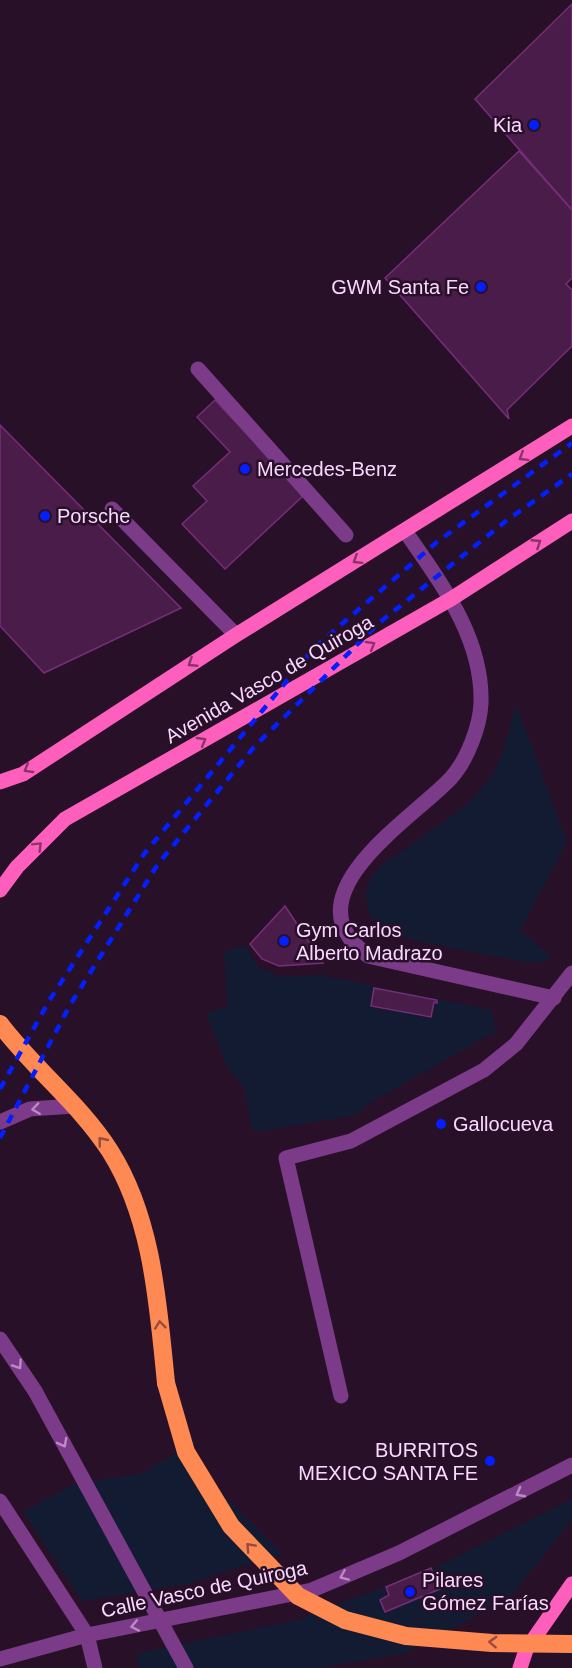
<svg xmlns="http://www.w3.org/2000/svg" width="572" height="1668" viewBox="0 0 572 1668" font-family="Helvetica,sans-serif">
<rect width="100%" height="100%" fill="#281029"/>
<g fill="#131b33">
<path d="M 516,704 L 567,842 L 520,931 L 552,956 L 540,963 L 524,962 L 387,935 C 367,917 358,895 376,871 C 383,862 396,855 406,849 C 433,829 463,811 485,785 C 503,763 509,731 516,704 Z"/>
<path d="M 245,945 L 258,967 L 281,977 L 320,975 L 491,1010 L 496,1031 L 361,1108 L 361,1113 L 346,1117 L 253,1132 L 244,1087 L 227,1067 L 206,1013 L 228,1006 L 224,952 Z"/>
<path d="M 179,1451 L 282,1554 L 186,1584 L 82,1601 L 23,1512 L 73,1484 L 142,1473 Z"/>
<path d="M 572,1499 L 572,1520 L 510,1597 L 406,1653 L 316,1668 L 139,1668 L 137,1653 L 294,1621 L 436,1567 Z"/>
</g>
<g fill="#4a1c4a" stroke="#762e77" stroke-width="1.5">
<path d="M 572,4 L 572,210 L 475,99 Z"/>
<path d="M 519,151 L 572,210 L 572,278 L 566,284 L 572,290 L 572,346 L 507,410 L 509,419 L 385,278 Z"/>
<path d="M 215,400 L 304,495 L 225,569 L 182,524 L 207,501 L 193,486 L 230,452 L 197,417 Z"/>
<path d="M 0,425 L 181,608 L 44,673 L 0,626 Z"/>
<path d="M 285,906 L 323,963 L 279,966 L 262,959 L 250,944 Z"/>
<path d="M 374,988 L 437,1000 L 437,1003 L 434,1002 L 431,1017 L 371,1006 Z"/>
<path d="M 431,1568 L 440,1589 L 385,1612 L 380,1600 L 389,1595 L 386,1587 Z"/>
</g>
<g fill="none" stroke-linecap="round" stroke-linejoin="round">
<g stroke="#7c3b89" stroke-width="15">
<path d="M 198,369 L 346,535"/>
<path d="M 112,509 L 236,635"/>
<path d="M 405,531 C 440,582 483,637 481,703 C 480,727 467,760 451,778 C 419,813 309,881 349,937 C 353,944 362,950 368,956 L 554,998"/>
<path d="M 0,1122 L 30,1109 L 74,1106"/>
<path d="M 0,1339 L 35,1391"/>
<path d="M 341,1396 L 286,1158 L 351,1141 L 484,1070 L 516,1044 L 572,973"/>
<path d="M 0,1501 L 87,1635 L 95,1668"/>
<path d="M 0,1659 L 87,1635 L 312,1590 L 399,1553 L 572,1465"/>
</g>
<g stroke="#ff5fbc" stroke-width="15">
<path d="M 0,782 L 23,774 L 236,635 L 572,426"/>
<path d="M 0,890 L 17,867 L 65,819 L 451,599 L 572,521"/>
<path d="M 520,1668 L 526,1650 L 572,1584"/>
</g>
<path stroke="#ff8953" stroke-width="18" d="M 0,1024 C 33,1068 80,1104 110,1151 C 153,1219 158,1305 166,1383"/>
<g stroke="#041fff" stroke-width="4.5" stroke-dasharray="9 8" stroke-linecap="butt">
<path d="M 0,1089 L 49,1001 L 144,854 L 314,648 L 437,542 L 572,443"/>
<path d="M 0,1138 L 70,1005 L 158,864 L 254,747 L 379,623 L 506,521 L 572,474"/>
</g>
<path stroke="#7c3b89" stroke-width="15" d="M 35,1391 L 186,1668"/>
<path stroke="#ff8953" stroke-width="18" d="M 166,1383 L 186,1452 L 231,1526 L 298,1596 L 345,1620 L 406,1636 L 492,1643 L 572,1644"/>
</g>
<defs><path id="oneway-chevron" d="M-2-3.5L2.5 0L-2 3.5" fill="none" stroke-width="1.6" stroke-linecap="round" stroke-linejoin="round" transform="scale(1.5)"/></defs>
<g stroke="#89346b">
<use href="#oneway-chevron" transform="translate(523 457) rotate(148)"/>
<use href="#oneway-chevron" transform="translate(537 543) rotate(-33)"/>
<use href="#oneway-chevron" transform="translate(357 560) rotate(148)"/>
<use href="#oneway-chevron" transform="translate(371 645) rotate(-30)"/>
<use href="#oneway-chevron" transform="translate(192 663) rotate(147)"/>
<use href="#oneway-chevron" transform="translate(202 741) rotate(-30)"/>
<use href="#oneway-chevron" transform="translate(28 769) rotate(149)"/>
<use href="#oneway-chevron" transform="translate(38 846) rotate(-45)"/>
</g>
<g stroke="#bc8ac4">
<use href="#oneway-chevron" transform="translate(36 1109) rotate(172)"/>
<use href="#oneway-chevron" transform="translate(18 1365) rotate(56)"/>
<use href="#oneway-chevron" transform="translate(63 1443) rotate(62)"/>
<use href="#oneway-chevron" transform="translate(520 1493) rotate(152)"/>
<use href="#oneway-chevron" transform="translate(344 1576) rotate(157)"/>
<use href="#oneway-chevron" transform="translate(135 1626) rotate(169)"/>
</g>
<g stroke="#944c3e">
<use href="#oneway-chevron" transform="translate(102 1141) rotate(-129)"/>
<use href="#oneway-chevron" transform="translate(160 1325) rotate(-96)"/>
<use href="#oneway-chevron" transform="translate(250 1547) rotate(-133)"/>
<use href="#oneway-chevron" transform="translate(493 1642) rotate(-177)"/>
</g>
<g fill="#041fff" stroke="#281029" stroke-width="2">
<circle cx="534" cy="125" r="6"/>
<circle cx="481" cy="287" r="6"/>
<circle cx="245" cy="469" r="6"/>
<circle cx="45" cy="516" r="6"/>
<circle cx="284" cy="941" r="6"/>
<circle cx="441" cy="1124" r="6"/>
<circle cx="490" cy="1461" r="6"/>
<circle cx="410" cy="1592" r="6"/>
</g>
<g text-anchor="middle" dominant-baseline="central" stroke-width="5" stroke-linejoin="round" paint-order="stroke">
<g font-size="20" fill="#fbd8ff" stroke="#281029" text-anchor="start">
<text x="522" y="125" text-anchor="end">Kia</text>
<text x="469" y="287" text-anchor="end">GWM Santa Fe</text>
<text x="257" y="469">Mercedes-Benz</text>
<text x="57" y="516">Porsche</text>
<text x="296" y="930">Gym Carlos<tspan x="296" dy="23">Alberto Madrazo</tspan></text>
<text x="453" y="1124">Gallocueva</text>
<text x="478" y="1450" text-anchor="end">BURRITOS<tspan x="478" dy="23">MEXICO SANTA FE</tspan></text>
<text x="422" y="1580">Pilares<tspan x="422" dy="23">Gómez Farías</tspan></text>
</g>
<g font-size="20" fill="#fbd8ff" stroke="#281029">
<text transform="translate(269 679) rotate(-30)">Avenida Vasco de Quiroga</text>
<text transform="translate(204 1589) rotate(-12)">Calle Vasco de Quiroga</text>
</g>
</g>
</svg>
